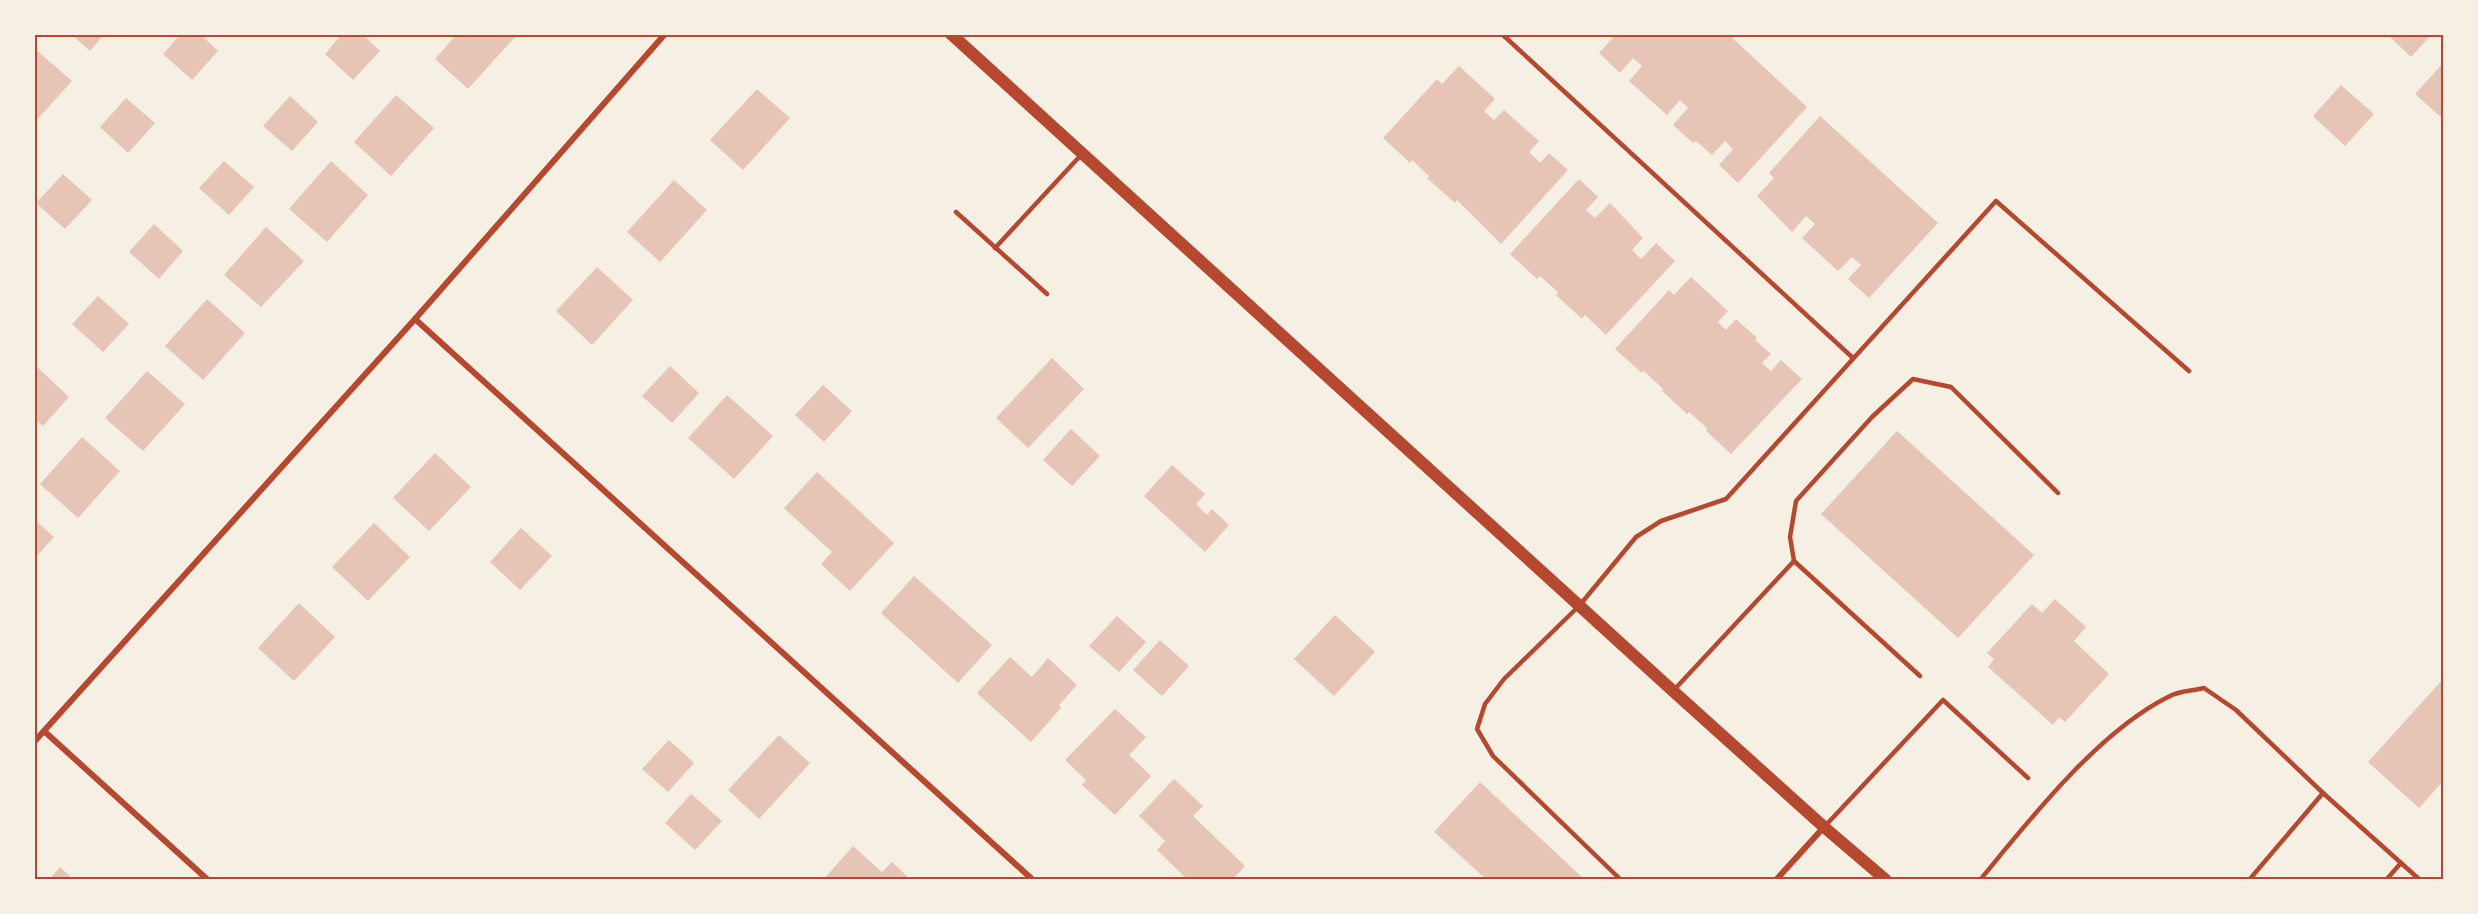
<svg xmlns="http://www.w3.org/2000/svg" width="2478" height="914" viewBox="0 0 2478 914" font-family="'DejaVu Sans',sans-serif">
<rect width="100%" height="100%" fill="#f6efe4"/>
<g fill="#e6c5b7">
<path d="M 71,34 L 104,34 L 90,51 Z"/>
<path d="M 181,34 L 200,34 L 218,51 L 192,80 L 163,54 Z"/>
<path d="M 342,34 L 362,34 L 380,51 L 353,80 L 325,54 Z"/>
<path d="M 457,34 L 513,34 L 515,37 L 468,89 L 435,59 Z"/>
<path d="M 1616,34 L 1728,34 L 1807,107 L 1738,183 L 1719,165 L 1733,149 L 1725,141 L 1712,155 L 1696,141 L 1693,143 L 1673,125 L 1688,108 L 1680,100 L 1667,115 L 1629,81 L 1642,66 L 1633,58 L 1620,73 L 1599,53 Z"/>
<path d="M 2387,34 L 2432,34 L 2411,57 Z"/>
<path d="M 34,48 L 72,81 L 34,123 Z"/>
<path d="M 2444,62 L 2444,120 L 2415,94 Z"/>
<path d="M 1459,66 L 1495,99 L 1484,111 L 1494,120 L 1504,110 L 1539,141 L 1529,152 L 1540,163 L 1549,153 L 1568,170 L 1501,244 L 1457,200 L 1455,203 L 1427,178 L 1429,176 L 1412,160 L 1410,163 L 1383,138 L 1437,79 L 1442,84 Z"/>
<path d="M 2341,85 L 2374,114 L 2345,146 L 2313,116 Z"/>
<path d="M 757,89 L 790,118 L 743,170 L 710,140 Z"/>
<path d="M 396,95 L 434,128 L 391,176 L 354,142 Z"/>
<path d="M 290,96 L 318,122 L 292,151 L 263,126 Z"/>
<path d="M 126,98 L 155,123 L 128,153 L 100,127 Z"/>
<path d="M 1820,116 L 1938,223 L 1869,298 L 1848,279 L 1861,265 L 1852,257 L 1838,271 L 1802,238 L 1815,224 L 1806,216 L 1792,232 L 1757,196 L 1774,178 L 1769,173 Z"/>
<path d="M 224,161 L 254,187 L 229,215 L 199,188 Z"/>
<path d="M 331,161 L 368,195 L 327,242 L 289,209 Z"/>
<path d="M 63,174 L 92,200 L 65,229 L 36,203 Z"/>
<path d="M 1579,179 L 1598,197 L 1586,210 L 1595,218 L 1610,203 L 1643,238 L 1632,250 L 1641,259 L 1656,243 L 1675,261 L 1606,335 L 1585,315 L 1582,319 L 1556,295 L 1558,292 L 1540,276 L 1537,279 L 1510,254 Z"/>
<path d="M 674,180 L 707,210 L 660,262 L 627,232 Z"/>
<path d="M 154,224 L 183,251 L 159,279 L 129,252 Z"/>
<path d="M 266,227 L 304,261 L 261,307 L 224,275 Z"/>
<path d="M 597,267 L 633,300 L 592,345 L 556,311 Z"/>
<path d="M 1691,277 L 1728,311 L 1718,322 L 1726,330 L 1736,319 L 1757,338 L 1755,340 L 1771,354 L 1762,363 L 1771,371 L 1781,360 L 1802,379 L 1731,454 L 1706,431 L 1707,428 L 1689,412 L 1687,414 L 1662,391 L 1663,389 L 1644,371 L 1642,373 L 1615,349 L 1669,290 L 1674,295 Z"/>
<path d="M 98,296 L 129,324 L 103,352 L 72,324 Z"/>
<path d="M 207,299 L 245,333 L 203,380 L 165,346 Z"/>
<path d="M 1052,358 L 1084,389 L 1028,448 L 996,418 Z"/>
<path d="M 670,366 L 699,393 L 672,423 L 642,396 Z"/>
<path d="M 37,367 L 69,397 L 43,426 L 34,418 L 34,369 Z"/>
<path d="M 147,371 L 185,404 L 143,451 L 105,418 Z"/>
<path d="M 823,385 L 852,411 L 824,442 L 795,415 Z"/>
<path d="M 727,395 L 773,436 L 734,479 L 688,438 Z"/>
<path d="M 1071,429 L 1100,456 L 1072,486 L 1043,460 Z"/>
<path d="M 1897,431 L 2034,555 L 1958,638 L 1821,514 Z"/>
<path d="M 82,437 L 120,471 L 78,518 L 40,484 Z"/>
<path d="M 435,453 L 471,487 L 429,531 L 393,498 Z"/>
<path d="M 1172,465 L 1205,494 L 1196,504 L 1207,515 L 1212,509 L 1229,525 L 1205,552 L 1144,496 Z"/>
<path d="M 817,472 L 894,543 L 850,591 L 821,564 L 832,552 L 784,508 Z"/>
<path d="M 34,519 L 54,537 L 34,559 Z"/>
<path d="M 374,523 L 410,557 L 368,601 L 332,567 Z"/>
<path d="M 521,528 L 552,556 L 520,590 L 490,562 Z"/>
<path d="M 914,576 L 992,645 L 958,683 L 881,613 Z"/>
<path d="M 2055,599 L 2086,627 L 2074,641 L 2109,674 L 2065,722 L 2059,717 L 2053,725 L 1988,667 L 1994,659 L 1987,653 L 2032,604 L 2042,613 Z"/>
<path d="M 299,603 L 335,637 L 294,681 L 258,648 Z"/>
<path d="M 1335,615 L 1375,652 L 1334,696 L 1294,659 Z"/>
<path d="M 1117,616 L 1146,642 L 1119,672 L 1089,646 Z"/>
<path d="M 1160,640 L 1189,666 L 1162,696 L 1133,670 Z"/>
<path d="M 1010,657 L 1032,677 L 1048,658 L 1077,685 L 1059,705 L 1061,708 L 1031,742 L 977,693 Z"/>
<path d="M 2444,678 L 2444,780 L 2419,808 L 2368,762 Z"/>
<path d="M 1115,709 L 1146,737 L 1129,755 L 1151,776 L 1115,815 L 1082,785 L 1086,780 L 1065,760 Z"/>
<path d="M 779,735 L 810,763 L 759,819 L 728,790 Z"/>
<path d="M 669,740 L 694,763 L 668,792 L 642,769 Z"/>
<path d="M 1174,779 L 1203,806 L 1193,816 L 1245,866 L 1232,880 L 1188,880 L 1157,850 L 1165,841 L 1139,816 Z"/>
<path d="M 1480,782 L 1585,880 L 1487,880 L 1434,832 Z"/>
<path d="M 691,794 L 722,821 L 695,850 L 665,823 Z"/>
<path d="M 853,846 L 882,872 L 892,862 L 911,880 L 823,880 Z"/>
<path d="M 60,867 L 74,880 L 49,880 Z"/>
</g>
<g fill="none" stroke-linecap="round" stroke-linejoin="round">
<g stroke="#b5482f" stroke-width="4.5">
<path d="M 1503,35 L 1853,358"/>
<path d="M 956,212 L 1047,294"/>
<path d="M 995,248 L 1081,155"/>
<path d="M 1794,561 L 1790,537 L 1796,501 L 1872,417 L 1913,379 L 1951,387 L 2058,493"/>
<path d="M 1673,691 L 1794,561 L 1920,676"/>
<path d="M 1826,825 L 1943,700 L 2028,778"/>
<path d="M 1621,880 L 1493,756 L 1477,729 L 1485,704 L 1504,679 L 1579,606 L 1636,537 L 1661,521 L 1726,499 L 1996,201 L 2189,371"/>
<path d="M 1980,880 C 2030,819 2098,732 2168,697 C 2178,691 2192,691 2204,688 L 2236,710 L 2323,793"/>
<path d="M 2249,880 L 2323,793 L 2420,880"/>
<path d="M 2386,880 L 2401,863"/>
</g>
<g stroke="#b5482f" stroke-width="6">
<path d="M 415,319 L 1033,880"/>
<path d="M 44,731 L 208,880"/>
<path d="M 34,742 L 415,319 L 665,34"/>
<path d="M 1776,880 L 1824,827"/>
</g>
<path stroke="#b5482f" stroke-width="12" d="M 951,34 L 1673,691 L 1824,827 L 1886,880"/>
</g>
<rect width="2478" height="914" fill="none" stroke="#f6efe4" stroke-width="72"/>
<rect x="36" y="36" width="2406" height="842" fill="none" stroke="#b5482f" stroke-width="2"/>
</svg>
